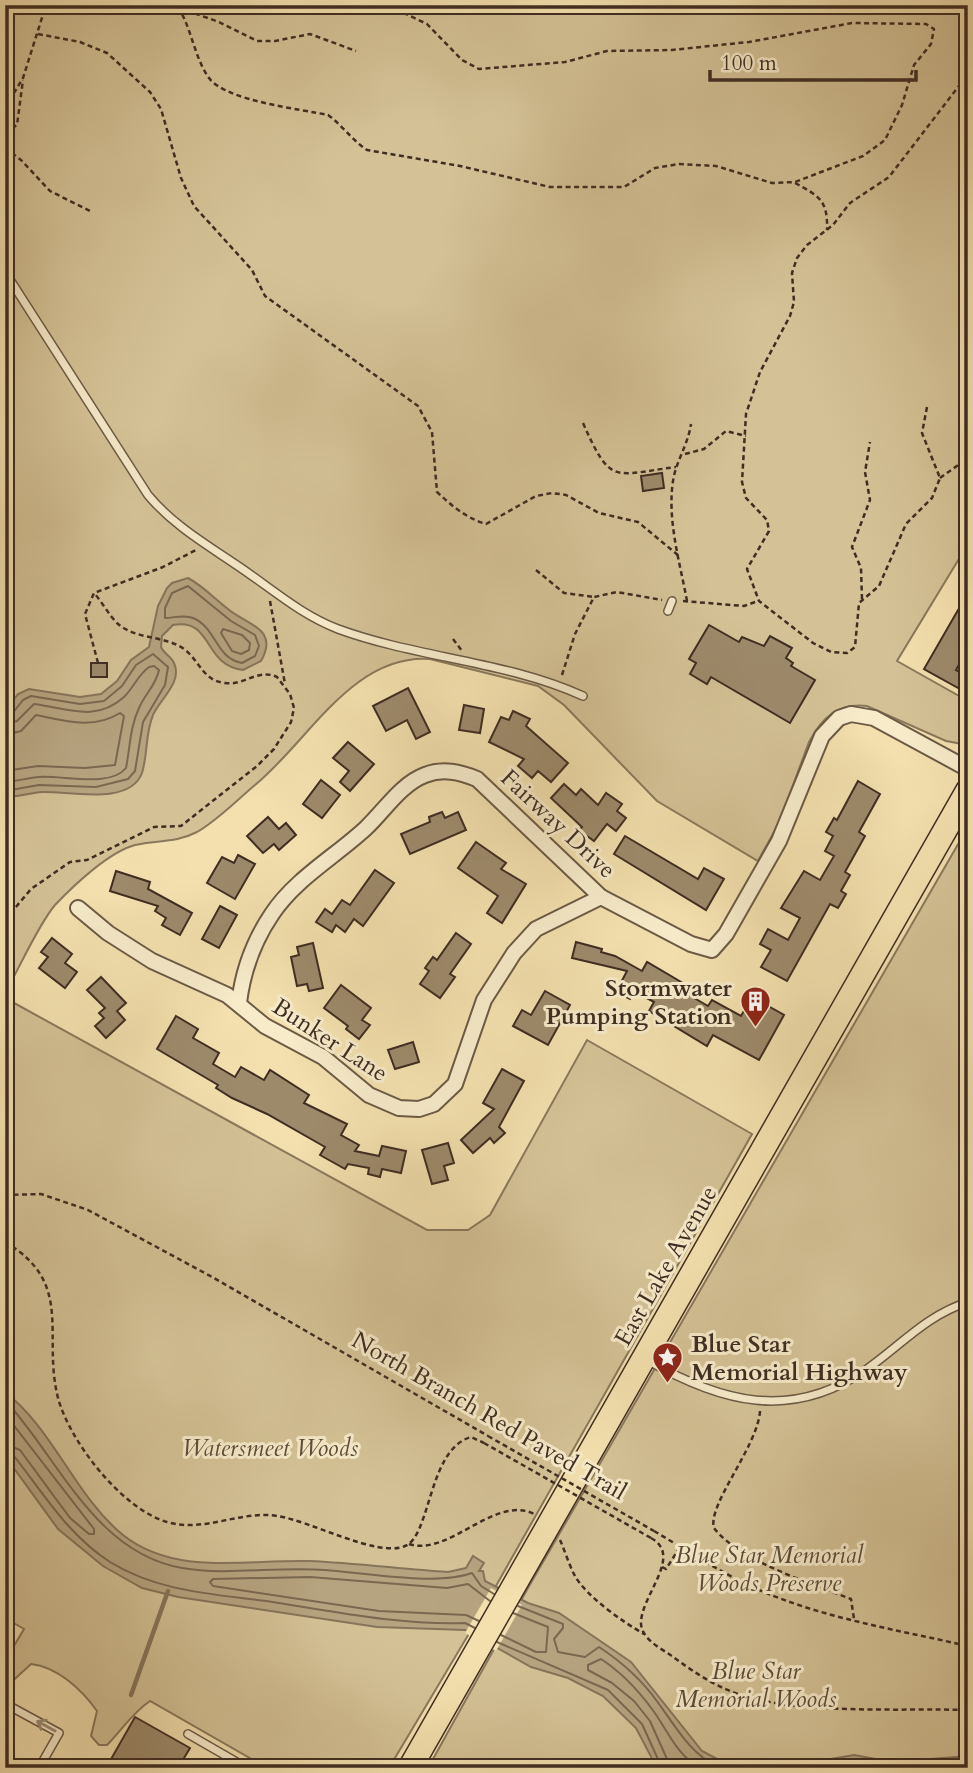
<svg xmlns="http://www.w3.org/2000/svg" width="973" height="1773" viewBox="0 0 973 1773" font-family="Cardo,serif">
<rect width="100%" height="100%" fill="#f3e0ae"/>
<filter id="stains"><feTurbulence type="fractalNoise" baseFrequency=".00286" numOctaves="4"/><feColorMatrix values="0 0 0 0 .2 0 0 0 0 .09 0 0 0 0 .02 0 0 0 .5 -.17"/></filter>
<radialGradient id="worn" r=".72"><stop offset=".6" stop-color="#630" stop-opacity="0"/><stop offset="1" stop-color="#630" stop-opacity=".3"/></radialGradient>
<g fill="#d4c296" stroke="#8a785c" stroke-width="2">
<path d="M 5,5 L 968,5 L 968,544 L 897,661 L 968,701 L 968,745 L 946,741 L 867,706 C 838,703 822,717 809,742 L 779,823 L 758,861 L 657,801 L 564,705 L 538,686 L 430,659 C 352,654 309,741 255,785 C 237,800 218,820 197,832 C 176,843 157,840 135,845 C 109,852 74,885 55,905 C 38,925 19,969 5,993 Z"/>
<path d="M 968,827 L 968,1768 L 428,1768 L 528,1588 Z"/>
<path d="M 5,998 L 427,1230 L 468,1230 L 490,1215 L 587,1040 L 752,1134 L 467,1637 L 389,1768 L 267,1768 L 150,1701 C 132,1713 122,1730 107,1745 L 99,1745 L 91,1736 L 97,1711 C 82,1690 58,1667 31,1664 L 5,1688 L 5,1661 L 24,1629 L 5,1618 Z"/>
</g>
<g fill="#b6a37f" stroke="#86745a" stroke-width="2">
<path d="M 188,578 C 203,586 215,599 228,609 C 245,624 280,628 261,661 L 243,670 C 202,665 214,618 173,625 L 162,636 L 161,647 C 164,654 171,656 174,663 C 183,682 160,699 153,715 C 145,734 148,754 142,773 C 130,806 68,791 42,792 C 30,793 18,797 5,797 L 5,711 L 18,694 L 29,689 L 80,697 L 101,694 L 117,681 L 131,660 L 149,647 L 158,606 L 167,588 L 172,583 Z"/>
<path d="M 5,1392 C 54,1430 75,1496 123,1535 C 176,1577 248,1559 309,1561 C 355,1563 402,1569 448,1572 L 466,1568 L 473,1556 L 484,1563 L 479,1571 L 483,1571 L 485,1581 L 528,1603 L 559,1613 L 631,1662 L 702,1751 L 734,1768 L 657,1768 L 636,1728 L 603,1696 L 568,1678 L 531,1667 L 465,1630 L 377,1627 L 178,1597 L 142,1588 L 103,1566 L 58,1529 L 5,1456 Z"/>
<path d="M 854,1755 L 892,1762 L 968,1756 L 968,1768 L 778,1768 Z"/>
</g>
<path fill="#f3e0ae" d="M 491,1588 L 522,1605 L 496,1651 L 465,1633 Z"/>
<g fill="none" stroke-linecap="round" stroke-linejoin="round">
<g stroke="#7a6851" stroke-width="2">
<path d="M 188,586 L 231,621 L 255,635 L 259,646 L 255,656 L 242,663 C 215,658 217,628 193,618 C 184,614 174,618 165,618 L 165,608 L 172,593 Z"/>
<path d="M 223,629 L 242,635 L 250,643 L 249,650 L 241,654 L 232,651 L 221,633 Z"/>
<path d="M 5,715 L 12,714 L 23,700 L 31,696 L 80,704 L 104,701 L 122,686 L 136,665 L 153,654 L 168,667 L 165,685 L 143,722 L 135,771 L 128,779 L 96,787 L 39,785 L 5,791"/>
<path d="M 5,724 L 17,721 L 34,704 C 67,708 95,723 124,697 C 134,687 138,675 149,667 L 154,666 L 159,670 C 156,685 145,694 139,708 C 130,727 130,748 126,768 C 110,788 62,775 39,777 C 28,778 17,781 5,782"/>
<path d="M 5,735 L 21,731 L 36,715 C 65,721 93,730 120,713 L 124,716 L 115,765 L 85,768 L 38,766 L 5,771"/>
<path d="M 5,1400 C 59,1459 95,1553 182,1568 C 229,1576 277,1566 325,1570 C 364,1573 437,1586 472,1573 L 481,1586 L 494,1594"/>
<path d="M 5,1414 L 94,1529 L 94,1534 L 89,1534 L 70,1518 L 20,1450 L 5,1444"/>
<path d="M 5,1453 L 14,1456 C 44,1494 68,1535 110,1562 C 162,1594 220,1594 279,1603 C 341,1613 402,1625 465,1623 L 475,1628"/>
<path d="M 518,1606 L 563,1624 L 563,1628 L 554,1639 L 558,1652 L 585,1657 L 599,1647 C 622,1662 643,1681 659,1704 C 678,1730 689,1752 719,1768"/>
<path d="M 479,1621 L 466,1615 L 379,1611 L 213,1586 L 210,1582 L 213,1579 L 310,1577 L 447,1588 L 468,1584 L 490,1601"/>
<path d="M 501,1635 L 536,1652 L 546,1652 L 548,1627 L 513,1613"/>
<path d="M 497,1642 L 608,1690 L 642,1724 L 662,1768"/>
<path d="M 671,1768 L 650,1721 L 634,1701 L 612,1683 L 588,1670 L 588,1665 L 601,1659 C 621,1672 638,1690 652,1709 C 667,1729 677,1756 700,1768"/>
<path d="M 809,1768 L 853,1762 L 884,1768"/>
</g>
<path stroke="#86745a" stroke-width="4.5" d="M 131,1695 L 168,1591"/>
</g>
<g fill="#9d8a6b" stroke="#3f2d23" stroke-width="2">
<path d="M 662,473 L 664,488 L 643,491 L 641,476 Z"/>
<path d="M 958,610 L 968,615 L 968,648 L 956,670 L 965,675 L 958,688 L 924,669 Z"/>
<path d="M 709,625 L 739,642 L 742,637 L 764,646 L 770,636 L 792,648 L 786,658 L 793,663 L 791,666 L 815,680 L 790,723 L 711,677 L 707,684 L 690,674 L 696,663 L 689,659 Z"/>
<rect x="91" y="663" width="16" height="14"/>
<path d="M 408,688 L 430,732 L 416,739 L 407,720 L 386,731 L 373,706 Z"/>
<path d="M 464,705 L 484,709 L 480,733 L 459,730 Z"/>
<path d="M 513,711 L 530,719 L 526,726 L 568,763 L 551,782 L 538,771 L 532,778 L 518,766 L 524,759 L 489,742 L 501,717 L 509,720 Z"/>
<path d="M 348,742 L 374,764 L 350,791 L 340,782 L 349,771 L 333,758 Z"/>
<path d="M 321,780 L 340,795 L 322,818 L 303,804 Z"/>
<path d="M 858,781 L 880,794 L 859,832 L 865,836 L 845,872 L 850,875 L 841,891 L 846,894 L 838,908 L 830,904 L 787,981 L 761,967 L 771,950 L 760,944 L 768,929 L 788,940 L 800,918 L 781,908 L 804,871 L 820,880 L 834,856 L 825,851 L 833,836 L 826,832 L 834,818 L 837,820 Z"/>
<path d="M 564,784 L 576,795 L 581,789 L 598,805 L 606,793 L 622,804 L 617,811 L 626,818 L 616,831 L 607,824 L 594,841 L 579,830 L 582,827 L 551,798 Z"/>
<path d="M 442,812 L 445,818 L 458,812 L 466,830 L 410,854 L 401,834 L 430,822 L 429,817 Z"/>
<path d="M 268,817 L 279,829 L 286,823 L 296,835 L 279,850 L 274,844 L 263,853 L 247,836 Z"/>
<path d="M 625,836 L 698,879 L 704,868 L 724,879 L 706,910 L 614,854 Z"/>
<path d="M 476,842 L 506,863 L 501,869 L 526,884 L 502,923 L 487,913 L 498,896 L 458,868 Z"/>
<path d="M 238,855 L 255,864 L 235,899 L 207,883 L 222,857 L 234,863 Z"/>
<path d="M 375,870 L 394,883 L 363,926 L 354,919 L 345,932 L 336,925 L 332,932 L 316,922 L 325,909 L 332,914 L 342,900 L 350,905 Z"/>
<path d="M 116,871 L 150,882 L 148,889 L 192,913 L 180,935 L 162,925 L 166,918 L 155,911 L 158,906 L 110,891 Z"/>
<path d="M 220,906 L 237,915 L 219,948 L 202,939 Z"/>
<path d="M 456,933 L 471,944 L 450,974 L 455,977 L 440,998 L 420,984 L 429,971 L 425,968 L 433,957 L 437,960 Z"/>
<path d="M 52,938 L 72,954 L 65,963 L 77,972 L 65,988 L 39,968 L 48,957 L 41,952 Z"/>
<path d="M 576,942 L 602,949 L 601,952 L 615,956 L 642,971 L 647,962 L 693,989 L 689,995 L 708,1006 L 712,1000 L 741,1016 L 752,997 L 784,1015 L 759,1060 L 713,1035 L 707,1046 L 649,1011 L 654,1002 L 634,991 L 630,999 L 616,992 L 627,971 L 572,958 Z"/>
<path d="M 313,943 L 323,988 L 309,991 L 307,984 L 297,986 L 291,957 L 299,955 L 297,947 Z"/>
<path d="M 101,977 L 126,1003 L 117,1011 L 125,1020 L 106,1038 L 95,1026 L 104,1018 L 99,1013 L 105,1008 L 87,990 Z"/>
<path d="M 341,985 L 371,1008 L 362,1020 L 370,1025 L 359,1039 L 346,1029 L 348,1026 L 324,1008 Z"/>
<path d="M 545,991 L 570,1005 L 548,1045 L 513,1026 L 522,1010 L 531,1015 Z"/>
<path d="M 176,1016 L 198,1029 L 193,1038 L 219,1053 L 213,1064 L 235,1077 L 241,1067 L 264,1080 L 270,1070 L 309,1095 L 304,1103 L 347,1124 L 341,1135 L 359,1145 L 355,1151 L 379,1156 L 382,1146 L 406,1151 L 401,1173 L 382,1169 L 380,1177 L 368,1174 L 369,1168 L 348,1164 L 345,1169 L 320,1155 L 325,1147 L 267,1114 L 232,1098 L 216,1088 L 218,1085 L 157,1049 Z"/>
<path d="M 413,1042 L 419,1062 L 395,1069 L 388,1050 Z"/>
<path d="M 502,1069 L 524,1081 L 499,1127 L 505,1133 L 494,1143 L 490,1138 L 473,1153 L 461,1140 L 494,1109 L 483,1103 Z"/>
<path d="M 448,1143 L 454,1163 L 444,1166 L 448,1180 L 432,1184 L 422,1150 Z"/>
<path d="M 135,1717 L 190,1748 L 178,1768 L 106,1768 Z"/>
</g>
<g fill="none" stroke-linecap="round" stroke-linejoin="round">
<defs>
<g id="lane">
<path d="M 274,5 C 290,12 307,10 323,5"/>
<path d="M 5,272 L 148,495 C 172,524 204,543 235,564 C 270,587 299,614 338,629 C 417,658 506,661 583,696"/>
<path d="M 668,611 L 672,601"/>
<path d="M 647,1360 C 720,1402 791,1422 867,1369 C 901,1345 927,1315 968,1302"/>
<path d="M 5,1722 L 13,1708 L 59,1733 L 39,1768"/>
<path d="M 188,1734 L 247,1768"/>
</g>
<g id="street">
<path d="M 78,908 L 108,933 L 152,961 L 227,995 L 265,1026 L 323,1057 L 369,1095 L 399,1108 L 419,1109 L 434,1104 L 455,1084 L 484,1000 L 514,953 L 536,929 L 601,897"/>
<path d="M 239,1003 C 243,970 253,942 272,914 C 295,879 336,856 366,828 C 384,811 401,784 425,775 C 443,768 460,772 477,779 L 601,897 L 691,944 L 712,950 L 726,934 L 779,841 L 822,736 L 839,718 L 851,714 L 874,718 L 968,769"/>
</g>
<path id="primary" d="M 410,1768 L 968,790"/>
</defs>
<use href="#lane" stroke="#6c5a46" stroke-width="10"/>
<use href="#street" stroke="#6c5a46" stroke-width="18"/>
<use href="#primary" stroke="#3f2d23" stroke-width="26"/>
<g stroke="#3f2d23" stroke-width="2.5" stroke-dasharray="5 3.5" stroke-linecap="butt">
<path d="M 171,5 L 219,22 L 257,41 L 275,41 L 310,34 L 356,51"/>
<path d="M 178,7 C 192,29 194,57 209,78 C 226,101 300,109 328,115 C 343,126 352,140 367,150 L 460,166 L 550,187 L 624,187 L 655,168 L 679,164 L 716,166 L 772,183 L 795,182 L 863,156 L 885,140 L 902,105 L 914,65 L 931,44 L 934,29 L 926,24 L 852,23 L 749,42 L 672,50 L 607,51 L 565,62 L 479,69 L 462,60 L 427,24 L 387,5"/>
<path d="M 38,34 L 80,42 L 107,53 L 150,92 L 161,109 L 181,178 L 194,206 L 252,270 L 265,296 L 418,406 L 432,432 L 437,492 C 452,506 466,518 486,524 L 536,496 L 552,493 L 566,495 L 599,513 L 638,522 L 679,556"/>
<path d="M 5,108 L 23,78 L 46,5"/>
<path d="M 5,133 L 17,125 L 23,80"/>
<path d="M 5,148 L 21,160 L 50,191 L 92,212"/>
<path d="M 795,183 C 819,196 828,200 827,230"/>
<path d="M 927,407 L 922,433 L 940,478 L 932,498 L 906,524 L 879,586 L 859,603 L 855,647 L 847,653 L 831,652 L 813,643 L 759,601 L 747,569 L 769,531 L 767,520 L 746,498 L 742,482 L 746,414 L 760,372 L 790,316 L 794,302 L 792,273 L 797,258 L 807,245 L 833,225 L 850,203 L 889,177 L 968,74"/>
<path d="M 583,423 C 611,486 613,475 676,467"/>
<path d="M 685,454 L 704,449 L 726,431 L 746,436"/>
<path d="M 940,478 L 968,458"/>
<path d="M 536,570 L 564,593 L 594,597"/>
<path d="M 862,599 L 861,568 L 852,547 L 870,500 L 865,472 L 870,442"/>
<path d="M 270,601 L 285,684"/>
<path d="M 683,601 L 744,606 L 758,601"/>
<path d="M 687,601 C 680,563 667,520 673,481 C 676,461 688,445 691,424"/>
<path d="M 453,639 L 462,651"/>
<path d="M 98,663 L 85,614 L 94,593 L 163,567 L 196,550"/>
<path d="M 562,675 L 575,634 L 594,597 L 617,592 L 662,600"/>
<path d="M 5,920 L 31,889 L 70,862 L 87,860 L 154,827 L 181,826 L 257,766 L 274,749 L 291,722 L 294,708 L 290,694 L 277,677 C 258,668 244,686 225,683 C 203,681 199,660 184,649 C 164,635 135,640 117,623 C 109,615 102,602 94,593"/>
<path d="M 5,1195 L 41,1194 L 88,1210 L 214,1278 L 488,1436"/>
<path d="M 5,1242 C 75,1283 42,1335 58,1398 C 70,1442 122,1509 167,1522 C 205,1533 240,1510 277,1516 C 309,1520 377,1558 405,1546 C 431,1536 428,1449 471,1437 L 484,1443"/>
<path d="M 760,1411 C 758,1446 707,1505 714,1528 C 739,1561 813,1584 851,1599 L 854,1619"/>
<path d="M 654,1531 C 688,1551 721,1573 757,1589 C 822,1618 898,1630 968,1646"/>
<path d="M 651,1538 C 684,1556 640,1596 641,1624 C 642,1638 658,1647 669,1654 C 691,1670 712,1685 738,1694 C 798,1715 902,1708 968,1710"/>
<path d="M 560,1540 C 565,1551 569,1565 575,1576 C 587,1597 623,1622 644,1634"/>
<path d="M 409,1544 C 449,1557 495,1494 534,1514"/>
<path d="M 662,1567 L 666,1569 L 680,1547"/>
</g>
<use href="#lane" stroke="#f7ebca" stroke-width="7"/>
<use href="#street" stroke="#f7ebca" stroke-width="14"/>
<use href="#primary" stroke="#f3e0ae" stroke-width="23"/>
<g stroke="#3f2d23" stroke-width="2.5" stroke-dasharray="5 3.5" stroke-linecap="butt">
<path d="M 488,1436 L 654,1531"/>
<path d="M 484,1443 L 651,1538"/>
</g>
</g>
<defs><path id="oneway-shaft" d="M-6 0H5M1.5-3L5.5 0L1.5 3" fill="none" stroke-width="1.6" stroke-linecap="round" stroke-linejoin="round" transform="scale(1.75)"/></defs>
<use stroke="#9b8c76" href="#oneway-shaft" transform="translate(46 1726) rotate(-151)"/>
<defs>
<symbol id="building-pin" viewBox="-11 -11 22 30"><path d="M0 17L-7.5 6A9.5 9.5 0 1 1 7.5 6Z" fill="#8f2418" stroke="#f7ebca"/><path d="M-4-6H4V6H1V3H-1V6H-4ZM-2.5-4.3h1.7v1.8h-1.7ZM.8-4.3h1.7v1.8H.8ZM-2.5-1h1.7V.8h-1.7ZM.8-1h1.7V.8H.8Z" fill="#fff"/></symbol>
<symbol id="sight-pin" viewBox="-11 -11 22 30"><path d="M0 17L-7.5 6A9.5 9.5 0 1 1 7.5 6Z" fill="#8f2418" stroke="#f7ebca"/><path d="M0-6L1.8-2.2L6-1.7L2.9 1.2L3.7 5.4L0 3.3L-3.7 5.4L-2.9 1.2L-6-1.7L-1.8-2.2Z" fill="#fff"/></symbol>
</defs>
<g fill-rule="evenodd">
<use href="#building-pin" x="738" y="984" width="35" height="47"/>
<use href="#sight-pin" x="650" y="1340" width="35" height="47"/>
</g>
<g text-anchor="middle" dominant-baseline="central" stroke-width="6" stroke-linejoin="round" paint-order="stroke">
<g font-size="24" fill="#3f2d23" stroke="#f7ebca">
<text transform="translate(558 824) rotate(43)">Fairway Drive</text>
<text transform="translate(330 1040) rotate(33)">Bunker Lane</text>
<text transform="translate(666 1266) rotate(-60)">East Lake Avenue</text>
<text transform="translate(489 1416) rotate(30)">North Branch Red Paved Trail</text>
</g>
<g font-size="24" font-weight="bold" fill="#3f2d23" stroke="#f7ebca" text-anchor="end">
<text x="732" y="988">Stormwater<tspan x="732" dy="28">Pumping Station</tspan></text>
<text x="691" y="1344" text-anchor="start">Blue Star<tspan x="691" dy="28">Memorial Highway</tspan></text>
</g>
<g font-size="24" font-style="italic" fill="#5d4b3a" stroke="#f7ebca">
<text x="270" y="1448">Watersmeet Woods</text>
<text x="769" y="1555">Blue Star Memorial<tspan x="769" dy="28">Woods Preserve</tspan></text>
<text x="756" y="1671">Blue Star<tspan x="756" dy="28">Memorial Woods</tspan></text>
</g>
</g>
<rect width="973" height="1773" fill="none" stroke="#f3e0ae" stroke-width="28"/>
<rect x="7" y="7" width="959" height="1759" fill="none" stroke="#3f2d23" stroke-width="3.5"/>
<rect x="14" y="14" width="945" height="1745" fill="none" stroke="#3f2d23" stroke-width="2"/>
<path d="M710 70v10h206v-10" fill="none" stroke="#3f2d23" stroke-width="3.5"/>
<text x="721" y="70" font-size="21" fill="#3f2d23" stroke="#f7ebca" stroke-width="5" paint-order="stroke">100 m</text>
<rect width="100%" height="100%" filter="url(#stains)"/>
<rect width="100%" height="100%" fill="url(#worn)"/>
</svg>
